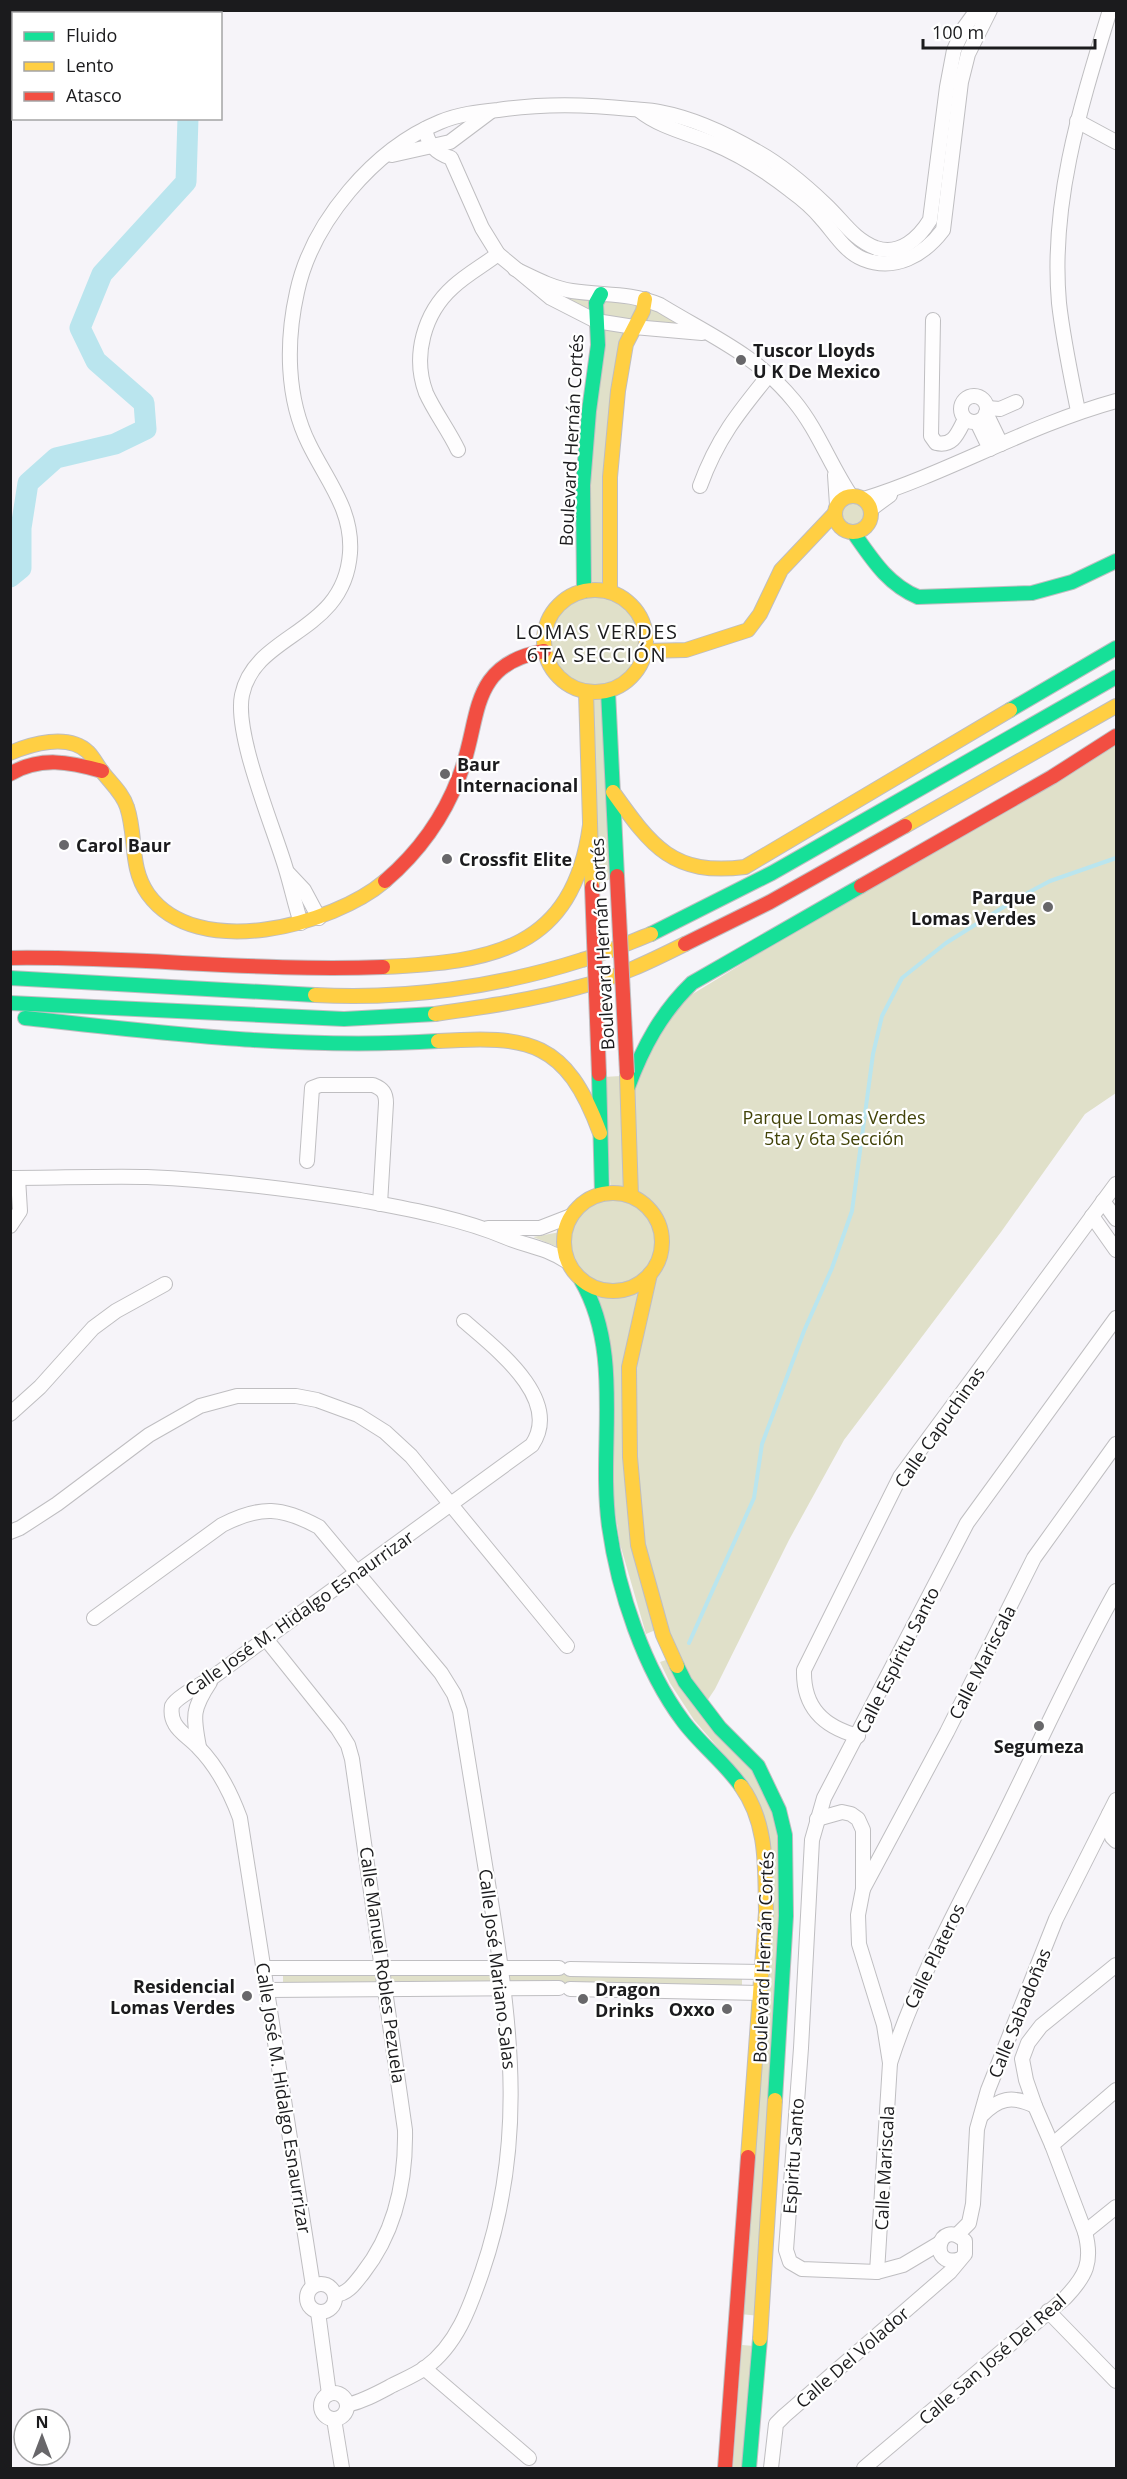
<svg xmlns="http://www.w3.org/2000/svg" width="1127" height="2479" viewBox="0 0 1127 2479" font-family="'Open Sans',sans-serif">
<rect width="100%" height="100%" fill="#f6f4f9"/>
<g fill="#e0e0c9">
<path d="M 553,287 L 629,295 L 707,333 L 634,327 L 625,349 L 609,590 L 584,589 L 596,321 L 572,310 Z"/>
<circle cx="853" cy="514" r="17"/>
<circle cx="595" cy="641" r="49"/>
<path d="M 586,693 L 607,693 L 617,876 L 592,887 Z"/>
<path d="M 1116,736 L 1116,1093 L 1085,1114 L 1001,1232 L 844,1440 L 789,1540 L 715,1689 L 703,1707 L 658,1629 L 646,1634 L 620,1544 L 614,1503 L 612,1394 L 585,1283 C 605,1294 623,1295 643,1284 L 629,1393 C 637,1355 643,1316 653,1278 C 657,1262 668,1254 664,1234 C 661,1216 649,1204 633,1196 L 629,1087 L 668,1009 Z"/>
<path d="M 621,1076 L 625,1194 L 611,1193 L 603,1077 Z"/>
<path d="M 611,1198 C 627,1199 642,1204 651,1217 C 687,1270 600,1325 570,1252 L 533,1237 L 571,1230 C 579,1213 591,1201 611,1198 Z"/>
<path d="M 669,1659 L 754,1766 L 782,1833 L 760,2316 L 740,2314 L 771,1911 L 740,1773 L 694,1720 L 670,1683 L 660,1662 Z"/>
<path d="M 283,1973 L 742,1975 L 742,1987 L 283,1985 Z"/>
<path d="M 742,2345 L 754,2346 L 746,2468 L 733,2468 Z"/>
</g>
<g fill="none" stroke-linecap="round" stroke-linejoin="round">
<g stroke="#bae5ee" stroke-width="4">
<path d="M 1020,897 L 1050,881 L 1116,858"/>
<path d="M 689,1643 L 754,1498 L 762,1444 L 804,1331 L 832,1268 L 852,1211 L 873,1054 L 882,1016 L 902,978 L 946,943 L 1010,903"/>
</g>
<g stroke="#bae5ee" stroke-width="21">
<path d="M 159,10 L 160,14"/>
<path d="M 10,577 L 21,568 L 21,528 L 28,483 L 56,458 L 115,444 L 146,429 L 144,403 L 96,361 L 80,328 L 102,274 L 186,182 L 188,118"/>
</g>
<defs>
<g id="street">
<path d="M 640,111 C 660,127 688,133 712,143 C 739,154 767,172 790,190 C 801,198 813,208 821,218 C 834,232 845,252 863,259 C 895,272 924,255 943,230 L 961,82 L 968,54 L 990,10"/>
<path d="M 1077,121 L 1116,142"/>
<path d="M 425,129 C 428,145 436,153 451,158 L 482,228 L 498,254 L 551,298 L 596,321 L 634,327 L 702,333"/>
<path d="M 392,155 L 450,142 L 490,112"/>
<path d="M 515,269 C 534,278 552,288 572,291 C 605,296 628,292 660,305 C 709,335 757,355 794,401 C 818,430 830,465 851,496"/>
<path d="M 933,320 L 931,436 L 936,443 C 954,447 958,432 965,419"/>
<circle cx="974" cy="409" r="13"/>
<path d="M 987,408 L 1000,409 L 1016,402"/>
<path d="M 1078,411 C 1071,376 1063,339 1059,303 C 1050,202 1081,105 1110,10"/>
<path d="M 986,413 L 1001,444"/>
<path d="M 977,422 L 990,449"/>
<path d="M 458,450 C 449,431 434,411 426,393 C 412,356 424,313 453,287 C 467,274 484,265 498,254"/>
<path d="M 835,475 L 837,505"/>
<path d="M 700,486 C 717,439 738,413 769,375"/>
<path d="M 864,499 C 950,472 1029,425 1116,401"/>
<path d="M 871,509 L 890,495"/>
<path d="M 288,873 L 304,890 L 319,918"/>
<path d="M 301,923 C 295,905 291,885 285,866 C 273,826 234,734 242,695 C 255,632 344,635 350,553 C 353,510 327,481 309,444 C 286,398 286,341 297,292 C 312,222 374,149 440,122 C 459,114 478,112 498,110 C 543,103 586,104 631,109 C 641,110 650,110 660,112 C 692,118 727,134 756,151 C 782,165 805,185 826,205 C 843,221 854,240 876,248 C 900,256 919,238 930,220 L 947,87 L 954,50 L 964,28 L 977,10"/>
<path d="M 307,1161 L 312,1088 L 320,1085 L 373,1085 C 383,1089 386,1093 386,1103 L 380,1204"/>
<path d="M 10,1178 C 56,1178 101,1176 147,1177 C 218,1180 290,1189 360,1200 C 408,1209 460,1218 505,1237 C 529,1247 543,1246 568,1262"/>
<path d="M 1103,1201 L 1116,1219"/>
<path d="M 1092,1216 L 1116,1250"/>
<path d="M 10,1226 L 20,1211 L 18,1178"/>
<path d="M 488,1228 L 540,1228 L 571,1216"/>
<path d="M 10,1414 L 40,1387 L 93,1328 L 116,1311 L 165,1284"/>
<path d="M 10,1532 L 20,1528 L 57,1504 L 149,1435 L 200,1406 L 237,1396 L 296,1396 L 317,1400 L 358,1415 L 385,1432 L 411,1456 L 567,1646"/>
<path d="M 94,1618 L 222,1525 C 261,1505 282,1507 319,1527 L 441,1673 L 454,1694 L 460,1711 C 471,1777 481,1843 492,1908 C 512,2036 525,2147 482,2272 C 470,2307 457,2345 425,2368 C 415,2375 403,2380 393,2385 C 378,2393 364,2401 347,2405"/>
<path d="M 266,1639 L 338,1729 L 348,1745 L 352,1759 L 405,2130 C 406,2181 395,2232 363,2273 C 355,2283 348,2294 335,2295"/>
<path d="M 858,1736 C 824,1727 803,1708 804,1670 L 900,1477 L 1116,1184"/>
<path d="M 199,1747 C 193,1716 192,1709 210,1682"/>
<path d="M 1109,1814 L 1112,1837 L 1116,1841"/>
<path d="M 817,1819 L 842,1812 L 851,1814 L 858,1819 L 863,1830 L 863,1889 L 858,1915 L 859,1944 L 884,2025 L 890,2063 L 877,2272"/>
<path d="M 863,1889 L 947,1732 L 1034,1558 L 1116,1444"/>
<path d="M 263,1968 L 559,1968"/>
<path d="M 570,1969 L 762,1972"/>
<path d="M 570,1989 L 760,1993"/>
<path d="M 267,1990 L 559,1988"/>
<path d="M 890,2063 C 918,1976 964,1897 1004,1815 C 1041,1740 1075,1664 1116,1591"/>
<path d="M 981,2116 C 998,2098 1012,2095 1035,2106"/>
<path d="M 1052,2145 L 1116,2090"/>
<path d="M 1085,2232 L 1116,2207"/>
<path d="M 958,2234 L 969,2223 L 973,2204 L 977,2129 L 988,2090 L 1056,1919 L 1116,1800"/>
<path d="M 940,2243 L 903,2265 L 877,2272 L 802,2269 L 790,2262 L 786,2250 L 801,2048 L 812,1840 L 824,1798 L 967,1523 L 1116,1318"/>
<circle cx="321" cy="2298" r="14"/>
<path d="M 313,2286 L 240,1818 C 230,1791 218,1767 198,1747 C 191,1739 180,1733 175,1724 C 172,1719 171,1712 172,1706 C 176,1697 204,1683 213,1677 L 532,1445 C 563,1399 495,1348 464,1321"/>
<path d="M 1048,2311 L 1116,2381"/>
<path d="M 318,2312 L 329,2394"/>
<path d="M 424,2368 L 529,2458"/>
<circle cx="334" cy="2406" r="13"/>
<path d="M 334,2419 L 342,2468"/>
<path d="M 771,2468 L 776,2424 L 784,2416 L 950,2272 L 965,2254 L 965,2241 C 937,2216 928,2270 960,2259"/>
<path d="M 864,2468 L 1065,2298 C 1086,2276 1093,2262 1085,2232 L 1052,2145 L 1035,2106 L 1026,2080 L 1022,2059 L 1028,2043 L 1041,2026 L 1116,1965"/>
</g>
<g id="fast">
<path d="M 853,532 C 872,559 887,584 918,597 L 1032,593 L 1072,582 L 1116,561"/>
<path d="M 584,591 L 583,485 L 589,411 L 598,345 L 596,303 L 601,294"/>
<path d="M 608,691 L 617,876"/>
<path d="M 1010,710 L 1116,648"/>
<path d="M 651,934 L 772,873 L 1116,677"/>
<path d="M 10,978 L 315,995"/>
<path d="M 10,1003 L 344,1019 L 435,1014"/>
<path d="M 25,1018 C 162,1033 300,1050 438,1041"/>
<path d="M 599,1074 L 602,1194"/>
<path d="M 628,1087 C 643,1047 661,1013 692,983 L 861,886"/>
<path d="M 581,1280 C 624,1354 598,1445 609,1526 C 618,1591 644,1669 683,1721 C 700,1744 724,1762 741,1786"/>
<path d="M 677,1666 L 685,1682 L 720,1728 L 758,1766 L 779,1810 L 785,1835 L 786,1916 L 775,2100"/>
<path d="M 749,2468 L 760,2339"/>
</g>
<g id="slow">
<circle cx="853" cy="514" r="18"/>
<circle cx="595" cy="641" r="51"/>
<path d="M 610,592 L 610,477 L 618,391 L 626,344 L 643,311 L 645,299"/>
<path d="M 646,651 L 686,650 L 748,630 L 760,614 L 781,570 L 835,513"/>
<path d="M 586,692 L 592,887"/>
<path d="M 10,753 C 31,744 68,733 88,752 C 94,758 98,767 104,774 C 112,784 123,794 127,807 C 137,837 129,867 148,894 C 197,962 333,925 385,881"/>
<path d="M 613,792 C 652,847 673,876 745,867 L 1010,710"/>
<path d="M 905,826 L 1116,706"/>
<path d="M 383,967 C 492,962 573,950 590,825"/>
<path d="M 315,995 C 404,1000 498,987 582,960 C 606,953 628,943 651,934"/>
<path d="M 435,1014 C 484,1007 532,1000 579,987 C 616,978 651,961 685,944"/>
<path d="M 438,1041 C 530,1035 566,1041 600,1133"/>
<path d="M 627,1075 L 631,1196"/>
<circle cx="613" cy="1242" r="49"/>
<path d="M 650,1274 L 629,1367 L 630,1457 L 638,1545 L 663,1635 L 677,1666"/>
<path d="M 741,1786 C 768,1823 765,1868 766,1912 L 748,2157"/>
<path d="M 760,2339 L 775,2100"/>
</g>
<g id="jam">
<path d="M 10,774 C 40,756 70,762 102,771"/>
<path d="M 385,881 C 419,852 443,819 459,777 C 482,720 466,665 544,651"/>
<path d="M 861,886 L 1052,777 L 1116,736"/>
<path d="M 685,944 L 770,902 L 905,826"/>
<path d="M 10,958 C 134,956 259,972 383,967"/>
<path d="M 725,2468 L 748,2157"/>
</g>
</defs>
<use href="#street" stroke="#bfbec1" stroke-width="16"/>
<use href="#fast" stroke="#bfbec1" stroke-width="16"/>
<use href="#slow" stroke="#bfbec1" stroke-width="16"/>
<use href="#jam" stroke="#bfbec1" stroke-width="16"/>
<use href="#street" stroke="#fefdfe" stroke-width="14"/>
<use href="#fast" stroke="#16e098" stroke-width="14"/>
<use href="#slow" stroke="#ffcf43" stroke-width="14"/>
<use href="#jam" stroke="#f24e42" stroke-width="14"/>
<defs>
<g id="jam-bridge">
<path d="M 617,876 L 627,1073"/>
<path d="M 592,887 L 599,1074"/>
</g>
</defs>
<use href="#jam-bridge" stroke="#bfbec1" stroke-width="16" stroke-linecap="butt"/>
<use href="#jam-bridge" stroke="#f24e42" stroke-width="14"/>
</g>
<g fill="#68676a" stroke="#fff" stroke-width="2">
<circle cx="741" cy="360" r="6"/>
<circle cx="445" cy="774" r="6"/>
<circle cx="64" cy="845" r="6"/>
<circle cx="447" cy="859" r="6"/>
<circle cx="1048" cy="907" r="6"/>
<circle cx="1039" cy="1726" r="6"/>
<circle cx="247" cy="1996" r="6"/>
<circle cx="583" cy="1999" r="6"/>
<circle cx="727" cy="2009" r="6"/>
</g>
<g text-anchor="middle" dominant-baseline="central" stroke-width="4.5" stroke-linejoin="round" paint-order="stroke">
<g font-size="18" font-weight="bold" fill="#1b1b1d" stroke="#fff" text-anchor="start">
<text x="753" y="350">Tuscor Lloyds<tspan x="753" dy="21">U K De Mexico</tspan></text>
<text x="457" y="764">Baur<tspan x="457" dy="21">Internacional</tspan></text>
<text x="76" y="845">Carol Baur</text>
<text x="459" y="859">Crossfit Elite</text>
<text x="1036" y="897" text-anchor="end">Parque<tspan x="1036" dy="21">Lomas Verdes</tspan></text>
<text x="1039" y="1746" text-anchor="middle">Segumeza</text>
<text x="235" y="1986" text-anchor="end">Residencial<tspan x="235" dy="21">Lomas Verdes</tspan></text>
<text x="595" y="1989">Dragon<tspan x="595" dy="21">Drinks</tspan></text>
<text x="715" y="2009" text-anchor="end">Oxxo</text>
</g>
<g font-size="18" fill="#1b1b1d" stroke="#fff">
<text transform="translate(571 440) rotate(-87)">Boulevard Hernán Cortés</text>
<text transform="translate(602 944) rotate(-93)">Boulevard Hernán Cortés</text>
<text transform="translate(939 1427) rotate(-55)">Calle Capuchinas</text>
<text transform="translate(299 1613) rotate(-35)">Calle José M. Hidalgo Esnaurrizar</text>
<text transform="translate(897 1660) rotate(-63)">Calle Espíritu Santo</text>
<text transform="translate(982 1662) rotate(-63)">Calle Mariscala</text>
<text transform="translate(934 1956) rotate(-64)">Calle Plateros</text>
<text transform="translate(763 1957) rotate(-88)">Boulevard Hernán Cortés</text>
<text transform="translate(383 1965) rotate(82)">Calle Manuel Robles Pezuela</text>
<text transform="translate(498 1969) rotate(83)">Calle José Mariano Salas</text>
<text transform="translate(1019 2013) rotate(-68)">Calle Sabadoñas</text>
<text transform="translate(284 2098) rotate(81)">Calle José M. Hidalgo Esnaurrizar</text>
<text transform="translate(793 2156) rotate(-86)">Espiritu Santo</text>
<text transform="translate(884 2168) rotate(-87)">Calle Mariscala</text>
<text transform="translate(852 2357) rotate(-41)">Calle Del Volador</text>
<text transform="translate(992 2359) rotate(-41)">Calle San José Del Real</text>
</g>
<g font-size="18" fill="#424308" stroke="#fff">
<text x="834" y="1117">Parque Lomas Verdes<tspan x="834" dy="21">5ta y 6ta Sección</tspan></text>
</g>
<g font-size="20" letter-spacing="1.5" fill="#1b1b1d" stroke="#fff">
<text x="597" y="631">LOMAS VERDES<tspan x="597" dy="23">6TA SECCIÓN</tspan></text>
</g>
</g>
<rect width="1127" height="2479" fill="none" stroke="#1b1b1d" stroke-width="24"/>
<rect x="12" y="12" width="210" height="108" fill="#ffffff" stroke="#a4a4a5" stroke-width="1.5"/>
<rect x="24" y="32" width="30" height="9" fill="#16e098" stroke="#a4a4a5" stroke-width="1.5"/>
<text x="66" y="42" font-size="18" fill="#1b1b1d">Fluido</text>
<rect x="24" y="62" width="30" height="9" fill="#ffcf43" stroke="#a4a4a5" stroke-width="1.5"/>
<text x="66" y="72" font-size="18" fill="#1b1b1d">Lento</text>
<rect x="24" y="92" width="30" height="9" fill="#f24e42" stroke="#a4a4a5" stroke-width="1.5"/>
<text x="66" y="102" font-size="18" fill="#1b1b1d">Atasco</text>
<g transform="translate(42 2437)"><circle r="28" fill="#ffffff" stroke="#a4a4a5" stroke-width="1.5"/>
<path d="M0-4.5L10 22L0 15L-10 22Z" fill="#68676a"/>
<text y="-9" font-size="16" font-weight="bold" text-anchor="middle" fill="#1b1b1d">N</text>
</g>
<path d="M923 39v9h172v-9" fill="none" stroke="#1b1b1d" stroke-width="3"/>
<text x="932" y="39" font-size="18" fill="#1b1b1d" stroke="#ffffff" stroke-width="4.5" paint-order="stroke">100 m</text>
</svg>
